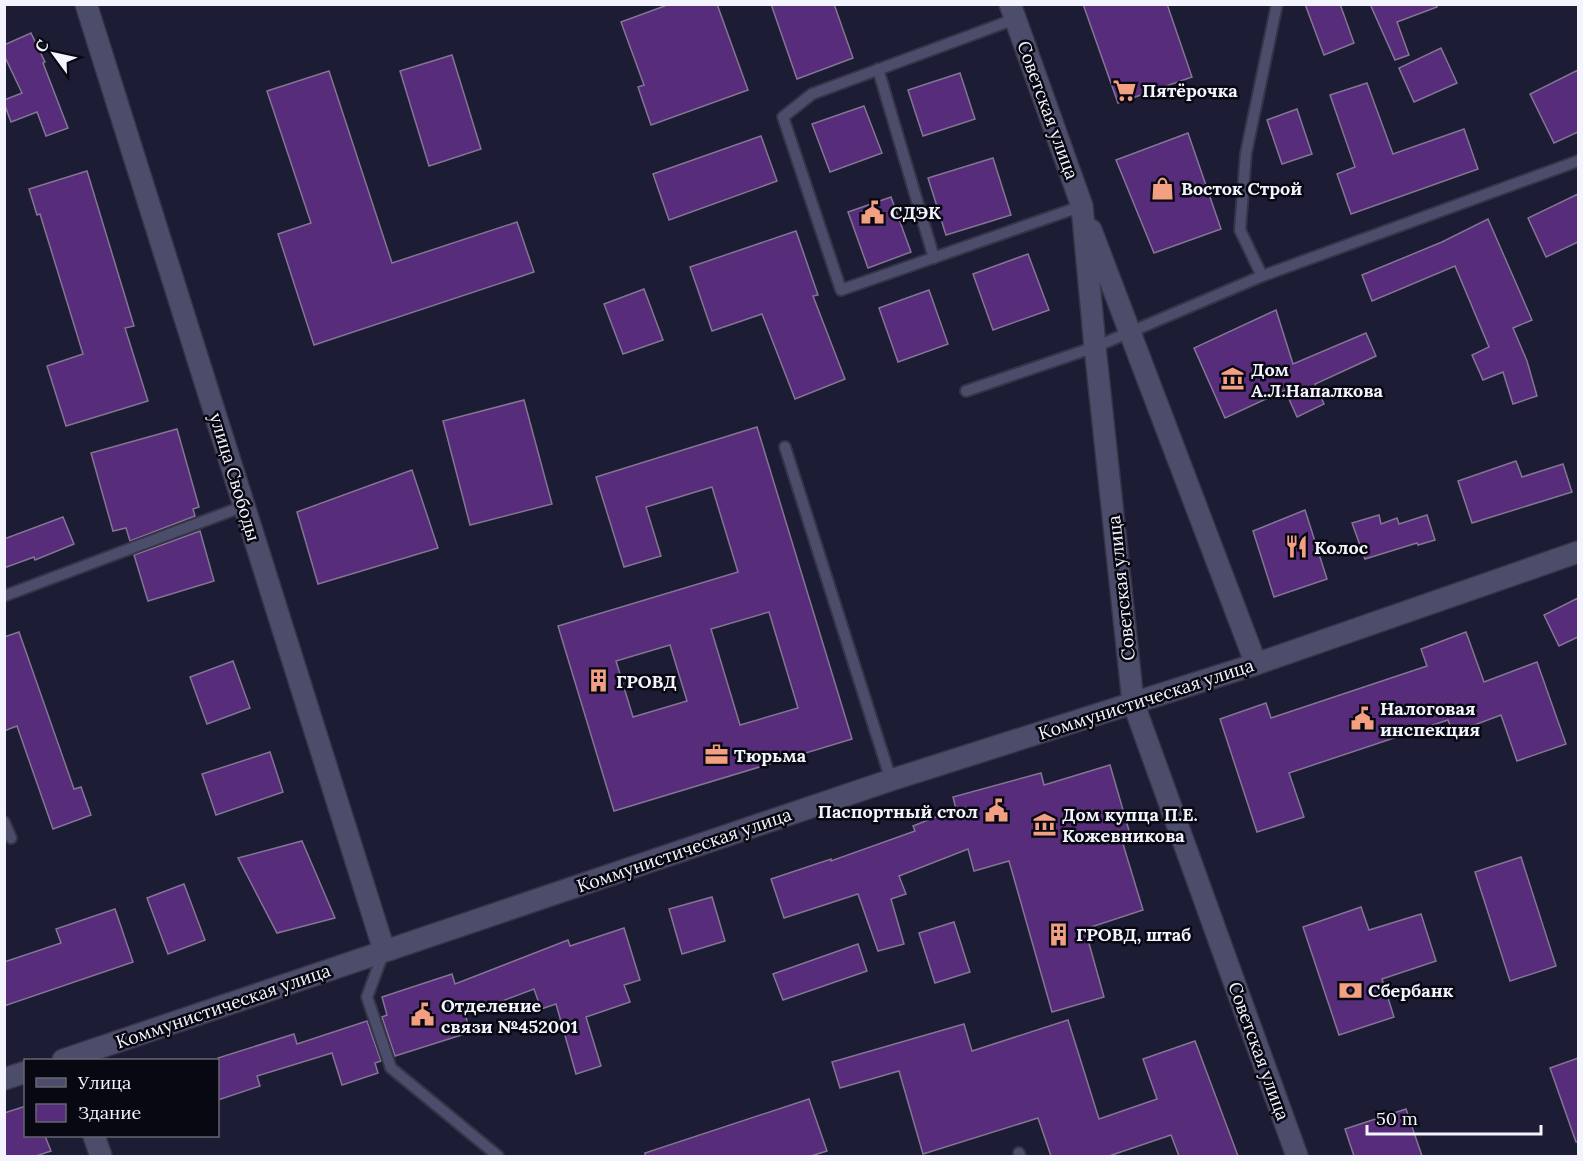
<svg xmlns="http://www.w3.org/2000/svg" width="1583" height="1161" viewBox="0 0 1583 1161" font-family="Lora,serif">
<rect width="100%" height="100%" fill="#1c1c34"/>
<g fill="#572c7a" stroke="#837593" stroke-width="1.5" fill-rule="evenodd">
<path d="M 670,4 L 717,4 L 748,90 L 651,125 L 638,87 L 644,85 L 621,22 Z"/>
<path d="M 771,4 L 834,4 L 853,58 L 797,79 Z"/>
<path d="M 1083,4 L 1167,4 L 1192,77 L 1118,103 Z"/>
<path d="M 1305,4 L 1340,4 L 1354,43 L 1324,55 Z"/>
<path d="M 1370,4 L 1437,4 L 1437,7 L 1397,22 L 1409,55 L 1395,60 Z"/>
<path d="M 31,33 L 45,62 L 43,63 L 68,128 L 46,136 L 37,112 L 11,122 L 4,103 L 4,100 L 22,93 L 4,55 L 4,45 Z"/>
<path d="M 1441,48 L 1457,83 L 1414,102 L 1399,68 Z"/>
<path d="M 452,55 L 481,149 L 429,166 L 400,71 Z"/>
<path d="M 1578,70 L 1578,132 L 1554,143 L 1530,94 Z"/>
<path d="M 329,71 L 392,263 L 517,222 L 534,272 L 314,345 L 278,234 L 311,223 L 267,91 Z"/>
<path d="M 960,73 L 975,119 L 923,136 L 908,90 Z"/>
<path d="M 1367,83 L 1393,154 L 1464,129 L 1478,169 L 1351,214 L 1337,174 L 1355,167 L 1330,95 Z"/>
<path d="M 864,106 L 882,153 L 830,172 L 812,124 Z"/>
<path d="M 1297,109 L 1312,154 L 1282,164 L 1267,120 Z"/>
<path d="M 1188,133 L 1221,229 L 1154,253 L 1116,160 Z"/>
<path d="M 761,136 L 777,181 L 669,220 L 653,174 Z"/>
<path d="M 993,158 L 1011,215 L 946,235 L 928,178 Z"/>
<path d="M 87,171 L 134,326 L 125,328 L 148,401 L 66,426 L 47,366 L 83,354 L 40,214 L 37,215 L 29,189 Z"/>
<path d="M 1578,194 L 1578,242 L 1546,257 L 1528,218 Z"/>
<path d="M 891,197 L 911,252 L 868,268 L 848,212 Z"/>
<path d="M 1488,219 L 1532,320 L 1513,328 L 1527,361 L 1537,396 L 1513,404 L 1503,372 L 1483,380 L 1472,355 L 1489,347 L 1455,266 L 1372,301 L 1362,275 L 1442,242 Z"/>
<path d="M 796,231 L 818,295 L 813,296 L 845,379 L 795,399 L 762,314 L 712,331 L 690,267 Z"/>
<path d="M 1028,254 L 1049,310 L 993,330 L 973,274 Z"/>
<path d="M 644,289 L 663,340 L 623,354 L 604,304 Z"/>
<path d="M 929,290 L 948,344 L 898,362 L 879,308 Z"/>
<path d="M 1276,310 L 1293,364 L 1366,333 L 1376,356 L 1315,384 L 1324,404 L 1297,417 L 1285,390 L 1225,418 L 1194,348 Z"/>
<path d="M 524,400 L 552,504 L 470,525 L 443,421 Z"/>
<path d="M 757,427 L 852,739 L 614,811 L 558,626 L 738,572 L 712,487 L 646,507 L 661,556 L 624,567 L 596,477 ZM 769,612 L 798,708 L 740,725 L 711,629 ZM 670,645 L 687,701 L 633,717 L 616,661 Z"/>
<path d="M 177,429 L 199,507 L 193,509 L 195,516 L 130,541 L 126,528 L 113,531 L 91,453 Z"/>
<path d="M 1516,461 L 1522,477 L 1563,464 L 1572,492 L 1472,523 L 1458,481 Z"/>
<path d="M 412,470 L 438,548 L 318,584 L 297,512 Z"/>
<path d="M 1305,510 L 1327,579 L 1274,597 L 1253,531 Z"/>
<path d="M 1379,515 L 1381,524 L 1397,518 L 1399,524 L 1427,515 L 1435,540 L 1418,545 L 1417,543 L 1365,559 L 1352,523 Z"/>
<path d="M 63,517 L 74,544 L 35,560 L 34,557 L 4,568 L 4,539 Z"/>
<path d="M 200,531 L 214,581 L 148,601 L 134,555 Z"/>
<path d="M 1578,598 L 1578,637 L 1559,646 L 1544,615 Z"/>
<path d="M 19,632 L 74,789 L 81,787 L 91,815 L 53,829 L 17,726 L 4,731 L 4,637 Z"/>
<path d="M 1466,632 L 1484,682 L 1537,662 L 1566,744 L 1517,761 L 1501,715 L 1453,733 L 1448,720 L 1289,773 L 1304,817 L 1257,832 L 1220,719 L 1266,703 L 1271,718 L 1427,666 L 1421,649 Z"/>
<path d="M 233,661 L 250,708 L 207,724 L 190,677 Z"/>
<path d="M 270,752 L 283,792 L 216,815 L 202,774 Z"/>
<path d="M 1110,765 L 1132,841 L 1123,844 L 1143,910 L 1085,929 L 1104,997 L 1052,1012 L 1009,861 L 974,871 L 968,849 L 899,876 L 906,894 L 891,899 L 904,944 L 878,951 L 858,894 L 784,918 L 771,879 L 831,859 L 831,861 L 915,831 L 913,826 L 956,809 L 953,797 L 1041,773 L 1044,785 Z"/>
<path d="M 302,841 L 335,918 L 277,933 L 238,858 Z"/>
<path d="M 1521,857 L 1556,966 L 1510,981 L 1475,872 Z"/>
<path d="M 184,884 L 205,940 L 168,954 L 147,898 Z"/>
<path d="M 712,897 L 725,941 L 682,954 L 669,909 Z"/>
<path d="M 1361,907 L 1369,930 L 1421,914 L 1436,961 L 1382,979 L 1394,1017 L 1339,1035 L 1303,927 Z"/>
<path d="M 115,909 L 133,962 L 4,1006 L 4,962 L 61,943 L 56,929 Z"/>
<path d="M 954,922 L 970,972 L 935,983 L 919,933 Z"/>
<path d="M 624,928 L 640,980 L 624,985 L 630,1002 L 586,1017 L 601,1066 L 576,1074 L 556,1004 L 541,1009 L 534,989 L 465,1015 L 471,1032 L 395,1056 L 382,1017 L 387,1015 L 382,997 L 452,974 L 455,984 L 568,940 L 570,946 Z"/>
<path d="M 858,944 L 867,971 L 783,1000 L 773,974 Z"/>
<path d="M 1068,1020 L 1099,1119 L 1157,1099 L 1143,1059 L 1195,1041 L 1238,1156 L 1179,1156 L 1171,1135 L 1109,1156 L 1051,1156 L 1038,1118 L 923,1154 L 899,1071 L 840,1088 L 832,1062 L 964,1024 L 972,1051 Z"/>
<path d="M 367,1021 L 381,1061 L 375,1063 L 378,1073 L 342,1085 L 332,1053 L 257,1076 L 260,1086 L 218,1100 L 218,1058 L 294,1034 L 297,1044 Z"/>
<path d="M 1578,1058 L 1578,1142 L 1576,1142 L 1550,1068 Z"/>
<path d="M 809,1099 L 827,1151 L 811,1156 L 645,1156 L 645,1153 Z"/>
<path d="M 26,1106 L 26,1136 L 45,1136 L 51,1151 L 36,1156 L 4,1156 L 4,1113 Z"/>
<path d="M 1406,1109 L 1422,1156 L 1354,1156 L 1345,1129 Z"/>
</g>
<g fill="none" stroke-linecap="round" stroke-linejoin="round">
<defs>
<g id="service">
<path d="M 1015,19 L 812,94 L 783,117 L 841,290 L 1082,206"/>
<path d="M 878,69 L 934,258"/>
<path d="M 1262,276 L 1578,161"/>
<path d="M 966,391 L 1095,347 L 1262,276 L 1240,230 L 1246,153 L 1277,4"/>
<path d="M 785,447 L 891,780"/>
<path d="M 4,596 L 244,506"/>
<path d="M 4,822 L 11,838"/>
<path d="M 384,951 L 367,997 L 391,1068 L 498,1156"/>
<path d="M 1019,1153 L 1020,1156"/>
</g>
<g id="minor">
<path d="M 86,4 L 384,950"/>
<path d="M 1010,4 L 1082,206 L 1095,347 L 1133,702 L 1297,1156"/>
<path d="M 1091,230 L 1256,664"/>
<path d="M 63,1060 L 891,780 L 1256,664 L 1578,552"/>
<path d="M 4,1079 L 26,1072"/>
<path d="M 94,1136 L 101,1156"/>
</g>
</defs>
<use href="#service" stroke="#363548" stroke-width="14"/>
<use href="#minor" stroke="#363548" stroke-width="24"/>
<use href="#service" stroke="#4c4d6a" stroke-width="10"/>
<use href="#minor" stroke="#4c4d6a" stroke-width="21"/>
</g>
<defs>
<symbol id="supermarket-bare" viewBox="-9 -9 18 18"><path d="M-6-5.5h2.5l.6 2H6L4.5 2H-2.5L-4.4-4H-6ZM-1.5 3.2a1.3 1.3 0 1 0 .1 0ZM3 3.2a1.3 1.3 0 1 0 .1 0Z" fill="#f39f82" stroke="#080812" stroke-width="2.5" paint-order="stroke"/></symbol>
<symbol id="shop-bare" viewBox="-9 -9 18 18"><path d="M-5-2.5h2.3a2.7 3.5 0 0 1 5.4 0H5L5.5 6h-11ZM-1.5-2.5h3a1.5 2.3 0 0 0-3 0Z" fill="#f39f82" stroke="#080812" stroke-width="2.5" paint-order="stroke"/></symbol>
<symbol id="civic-bare" viewBox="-9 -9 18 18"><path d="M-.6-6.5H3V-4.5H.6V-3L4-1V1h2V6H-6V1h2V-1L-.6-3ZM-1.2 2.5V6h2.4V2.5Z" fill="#f39f82" stroke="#080812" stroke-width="2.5" paint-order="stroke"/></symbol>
<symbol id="museum-bare" viewBox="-9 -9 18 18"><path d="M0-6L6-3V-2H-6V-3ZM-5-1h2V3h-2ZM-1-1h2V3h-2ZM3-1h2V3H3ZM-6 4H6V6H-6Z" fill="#f39f82" stroke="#080812" stroke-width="2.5" paint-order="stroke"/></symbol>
<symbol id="restaurant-bare" viewBox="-9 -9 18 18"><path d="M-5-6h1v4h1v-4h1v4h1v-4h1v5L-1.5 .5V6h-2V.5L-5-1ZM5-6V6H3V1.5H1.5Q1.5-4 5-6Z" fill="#f39f82" stroke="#080812" stroke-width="2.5" paint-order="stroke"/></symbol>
<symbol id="building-bare" viewBox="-9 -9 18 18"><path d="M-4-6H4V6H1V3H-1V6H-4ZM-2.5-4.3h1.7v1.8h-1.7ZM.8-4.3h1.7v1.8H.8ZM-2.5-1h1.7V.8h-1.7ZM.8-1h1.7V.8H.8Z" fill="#f39f82" stroke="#080812" stroke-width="2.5" paint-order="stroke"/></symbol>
<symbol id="office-bare" viewBox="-9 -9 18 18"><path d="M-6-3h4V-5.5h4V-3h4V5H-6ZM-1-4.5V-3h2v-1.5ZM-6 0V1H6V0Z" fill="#f39f82" stroke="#080812" stroke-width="2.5" paint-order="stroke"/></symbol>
<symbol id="bank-bare" viewBox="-9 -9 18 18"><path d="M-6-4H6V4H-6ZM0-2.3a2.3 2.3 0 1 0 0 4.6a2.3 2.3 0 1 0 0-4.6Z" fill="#f39f82" stroke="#080812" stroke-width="2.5" paint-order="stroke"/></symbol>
</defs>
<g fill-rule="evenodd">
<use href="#supermarket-bare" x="1108" y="74" width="33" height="33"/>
<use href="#shop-bare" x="1146" y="172" width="33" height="33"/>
<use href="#civic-bare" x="856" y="196" width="33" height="33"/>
<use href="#museum-bare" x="1216" y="362" width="33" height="33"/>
<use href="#restaurant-bare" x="1280" y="530" width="33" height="33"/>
<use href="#building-bare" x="582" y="664" width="33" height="33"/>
<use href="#civic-bare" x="1346" y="702" width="33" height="33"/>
<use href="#office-bare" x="700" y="738" width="33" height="33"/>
<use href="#civic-bare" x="980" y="794" width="33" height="33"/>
<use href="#museum-bare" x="1028" y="808" width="33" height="33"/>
<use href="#building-bare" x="1042" y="918" width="33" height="33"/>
<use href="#bank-bare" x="1334" y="974" width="33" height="33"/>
<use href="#civic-bare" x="406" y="998" width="33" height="33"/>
</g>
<g text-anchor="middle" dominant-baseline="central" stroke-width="5" stroke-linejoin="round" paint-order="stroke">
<g font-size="18" font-weight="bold" fill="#f3f4fe" stroke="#080812" text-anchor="start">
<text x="1142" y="90">Пятёрочка</text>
<text x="1181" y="188">Восток Строй</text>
<text x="890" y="212">СДЭК</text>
<text x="1251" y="369">Дом<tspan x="1251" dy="21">А.Л.Напалкова</tspan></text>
<text x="1314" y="547">Колос</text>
<text x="616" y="681">ГРОВД</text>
<text x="1380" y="708">Налоговая<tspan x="1380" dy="21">инспекция</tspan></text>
<text x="734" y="755">Тюрьма</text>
<text x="978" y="811" text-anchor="end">Паспортный стол</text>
<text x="1062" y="814">Дом купца П.Е.<tspan x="1062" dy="21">Кожевникова</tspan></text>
<text x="1076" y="934">ГРОВД, штаб</text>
<text x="1368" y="990">Сбербанк</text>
<text x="441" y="1005">Отделение<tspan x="441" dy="21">связи №452001</tspan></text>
</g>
<g font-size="18" fill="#f3f4fe" stroke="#080812">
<text transform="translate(1048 110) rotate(70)">Советская улица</text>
<text transform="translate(235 477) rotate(73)">улица Свободы</text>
<text transform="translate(1121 588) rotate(-96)">Советская улица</text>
<text transform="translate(1146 699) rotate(-18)">Коммунистическая улица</text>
<text transform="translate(684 850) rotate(-19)">Коммунистическая улица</text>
<text transform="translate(223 1006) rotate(-19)">Коммунистическая улица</text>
<text transform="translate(1259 1051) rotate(70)">Советская улица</text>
</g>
</g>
<rect width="1583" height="1161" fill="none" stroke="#f3f4fe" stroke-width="12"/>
<rect x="24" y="1059" width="195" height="78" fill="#080812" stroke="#666670" stroke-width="1.5"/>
<rect x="36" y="1078" width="30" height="9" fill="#4c4d6a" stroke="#666670" stroke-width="1.5"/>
<text x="78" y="1089" font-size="18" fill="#f3f4fe">Улица</text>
<rect x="36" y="1104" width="30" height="18" fill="#572c7a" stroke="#666670" stroke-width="1.5"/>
<text x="78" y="1119" font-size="18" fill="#f3f4fe">Здание</text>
<g transform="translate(54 54) rotate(303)" stroke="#080812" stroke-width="4.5" paint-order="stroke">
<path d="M0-4.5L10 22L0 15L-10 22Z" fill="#f3f4fe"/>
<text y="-9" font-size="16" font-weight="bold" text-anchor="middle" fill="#f3f4fe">С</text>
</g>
<path d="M1367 1125v9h174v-9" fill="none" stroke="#f3f4fe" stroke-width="3"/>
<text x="1376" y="1125" font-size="18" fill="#f3f4fe" stroke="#080812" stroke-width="4.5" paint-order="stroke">50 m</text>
</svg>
